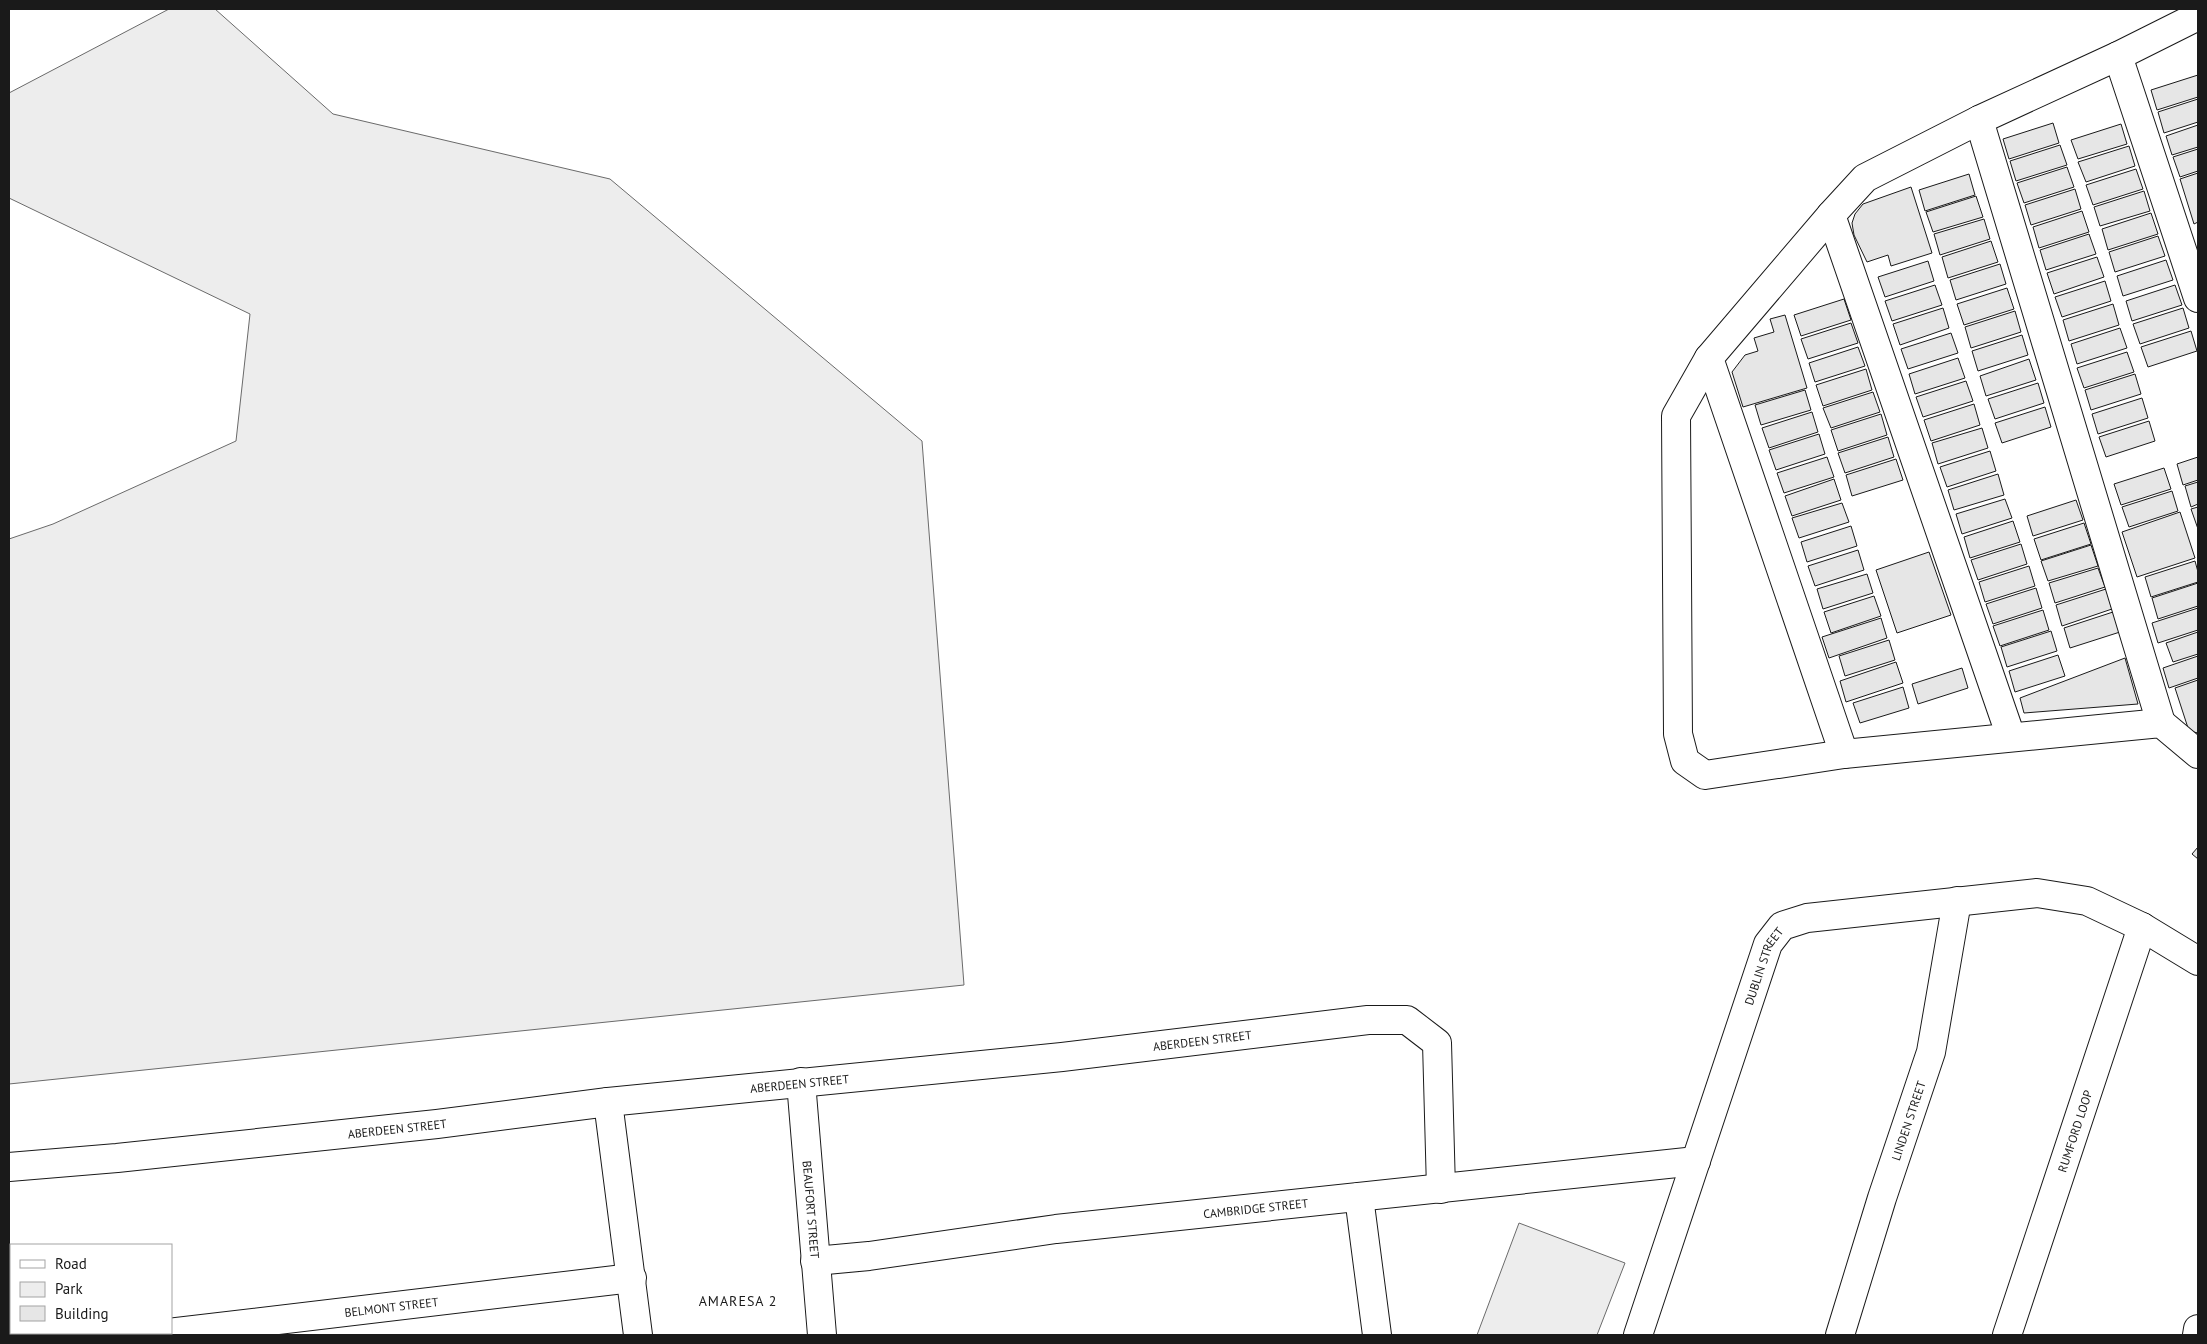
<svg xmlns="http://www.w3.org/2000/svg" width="2207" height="1344" viewBox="0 0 2207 1344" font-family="'PT Sans',sans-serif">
<rect width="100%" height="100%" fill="#fff"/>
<g fill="#ededed" stroke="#6a6a6a">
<path d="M 169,9 L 215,9 L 333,114 L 610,179 L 922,441 L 964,985 L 9,1084 L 9,539 L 53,524 L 236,441 L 250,314 L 9,198 L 9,93 Z"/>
<path d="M 1519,1223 L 1625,1263 L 1597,1335 L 1477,1335 Z"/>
</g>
<g fill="#e6e6e6" stroke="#1a1a1a">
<path d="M 2198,75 L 2198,97 L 2157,110 L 2151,90 Z"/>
<path d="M 2198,99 L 2198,122 L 2164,133 L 2158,112 Z"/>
<path d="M 2053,123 L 2059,143 L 2009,159 L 2003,139 Z"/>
<path d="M 2121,124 L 2127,144 L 2078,159 L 2071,140 Z"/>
<path d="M 2198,125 L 2198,147 L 2172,155 L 2166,136 Z"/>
<path d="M 2060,145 L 2067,165 L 2016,181 L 2010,161 Z"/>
<path d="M 2129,146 L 2135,166 L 2086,182 L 2078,162 Z"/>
<path d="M 2198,149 L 2198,171 L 2180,177 L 2173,157 Z"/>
<path d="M 2067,167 L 2074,187 L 2024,203 L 2017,183 Z"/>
<path d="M 2136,169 L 2143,189 L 2093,205 L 2086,185 Z"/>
<path d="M 2198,173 L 2198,222 L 2194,224 L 2180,179 Z"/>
<path d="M 1969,174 L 1975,195 L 1925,211 L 1919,190 Z"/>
<path d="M 1911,187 L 1932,253 L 1891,266 L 1888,255 L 1867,262 L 1854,235 L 1852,223 L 1855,214 L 1863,204 Z"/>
<path d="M 2075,189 L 2081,209 L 2031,225 L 2025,205 Z"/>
<path d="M 2144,191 L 2150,211 L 2100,226 L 2094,207 Z"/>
<path d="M 1976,196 L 1983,217 L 1933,232 L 1926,212 Z"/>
<path d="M 2082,211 L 2089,232 L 2039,248 L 2033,227 Z"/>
<path d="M 2151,213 L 2158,234 L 2108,250 L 2102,229 Z"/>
<path d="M 1984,219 L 1990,239 L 1940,255 L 1934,234 Z"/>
<path d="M 2089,234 L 2096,254 L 2046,270 L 2040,250 Z"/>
<path d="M 2158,236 L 2165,256 L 2115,272 L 2109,252 Z"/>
<path d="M 1991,241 L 1998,262 L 1948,278 L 1942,257 Z"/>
<path d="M 2097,257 L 2104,277 L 2054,294 L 2047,273 Z"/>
<path d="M 2166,260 L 2173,280 L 2123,296 L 2117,276 Z"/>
<path d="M 1928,261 L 1934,281 L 1885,297 L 1878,277 Z"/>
<path d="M 2000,264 L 2006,284 L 1956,300 L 1950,280 Z"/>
<path d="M 2105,281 L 2111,301 L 2062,317 L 2055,297 Z"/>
<path d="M 1935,285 L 1942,305 L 1892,321 L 1885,301 Z"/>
<path d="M 2175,285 L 2182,305 L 2132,321 L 2126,301 Z"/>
<path d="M 2007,288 L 2014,309 L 1964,325 L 1957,304 Z"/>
<path d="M 1844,299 L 1851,320 L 1801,336 L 1794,315 Z"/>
<path d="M 2113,304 L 2119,325 L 2069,341 L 2063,320 Z"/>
<path d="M 1943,308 L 1949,328 L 1900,345 L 1893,324 Z"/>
<path d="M 2183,308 L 2189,328 L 2140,344 L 2133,324 Z"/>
<path d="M 2015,311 L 2021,332 L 1971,348 L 1965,327 Z"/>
<path d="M 1785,315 L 1807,388 L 1743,407 L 1732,372 L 1745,355 L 1758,351 L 1754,338 L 1774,332 L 1770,319 Z"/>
<path d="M 1851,323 L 1858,343 L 1808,359 L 1801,339 Z"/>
<path d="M 2120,328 L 2127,348 L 2077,364 L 2071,344 Z"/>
<path d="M 2191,331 L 2197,351 L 2148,367 L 2141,347 Z"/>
<path d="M 1951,333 L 1958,353 L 1908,369 L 1901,349 Z"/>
<path d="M 2022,335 L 2028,355 L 1978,371 L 1972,351 Z"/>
<path d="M 1858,347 L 1865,366 L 1815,382 L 1809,363 Z"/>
<path d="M 2127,352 L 2134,372 L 2084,388 L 2077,368 Z"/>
<path d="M 1958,358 L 1965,378 L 1915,394 L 1909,374 Z"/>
<path d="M 2029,359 L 2036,380 L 1986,396 L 1980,376 Z"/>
<path d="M 1866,369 L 1872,390 L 1823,406 L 1816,385 Z"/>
<path d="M 2135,374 L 2141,394 L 2091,410 L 2085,390 Z"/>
<path d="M 1966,381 L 1973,401 L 1923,417 L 1916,397 Z"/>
<path d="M 2038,383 L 2044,403 L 1995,419 L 1988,399 Z"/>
<path d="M 1805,390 L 1811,410 L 1761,425 L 1755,405 Z"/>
<path d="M 1873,392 L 1880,412 L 1831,428 L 1823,408 Z"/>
<path d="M 2142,398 L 2148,418 L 2098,434 L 2092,414 Z"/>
<path d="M 1974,404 L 1980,425 L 1931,441 L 1924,420 Z"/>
<path d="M 2045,407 L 2051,427 L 2002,443 L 1995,423 Z"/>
<path d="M 1812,412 L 1818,432 L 1769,448 L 1762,428 Z"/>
<path d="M 1881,414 L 1887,435 L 1838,451 L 1831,430 Z"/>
<path d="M 2149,421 L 2155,441 L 2106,457 L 2099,437 Z"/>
<path d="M 1982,428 L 1988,448 L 1938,464 L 1932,443 Z"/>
<path d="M 1819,434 L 1825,454 L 1776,470 L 1769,450 Z"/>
<path d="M 1888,437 L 1894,457 L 1845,473 L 1838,453 Z"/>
<path d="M 1990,451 L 1996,471 L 1947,487 L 1940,467 Z"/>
<path d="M 1827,457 L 1834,477 L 1784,493 L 1777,473 Z"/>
<path d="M 2198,457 L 2198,480 L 2183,485 L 2177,464 Z"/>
<path d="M 1896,459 L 1903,480 L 1852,496 L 1846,475 Z"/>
<path d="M 2164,468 L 2171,489 L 2121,505 L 2114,484 Z"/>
<path d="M 1998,474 L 2004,495 L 1954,510 L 1948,490 Z"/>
<path d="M 1834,479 L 1841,500 L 1792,516 L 1785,496 Z"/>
<path d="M 2198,482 L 2198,504 L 2191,507 L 2185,486 Z"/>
<path d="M 2172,491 L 2178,511 L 2129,527 L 2122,507 Z"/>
<path d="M 2005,499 L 2012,518 L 1962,534 L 1956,514 Z"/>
<path d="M 2076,500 L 2083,520 L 2033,536 L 2027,516 Z"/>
<path d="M 1842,503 L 1849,522 L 1799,538 L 1792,518 Z"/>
<path d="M 2198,507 L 2198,529 L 2191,509 Z"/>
<path d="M 2180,512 L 2195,558 L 2137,577 L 2122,532 Z"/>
<path d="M 2013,521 L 2020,542 L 1970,558 L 1964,537 Z"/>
<path d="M 2084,523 L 2091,544 L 2041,560 L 2034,539 Z"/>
<path d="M 1851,526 L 1857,546 L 1807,562 L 1801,542 Z"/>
<path d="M 2021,544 L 2027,564 L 1978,580 L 1971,560 Z"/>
<path d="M 2091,545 L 2098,566 L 2048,581 L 2041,561 Z"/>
<path d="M 1858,550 L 1864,570 L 1815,586 L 1808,566 Z"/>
<path d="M 1929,552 L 1951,615 L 1897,633 L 1876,570 Z"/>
<path d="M 2195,561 L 2198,572 L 2198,582 L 2151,597 L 2145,577 Z"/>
<path d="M 2029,566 L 2035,586 L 1985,602 L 1979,582 Z"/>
<path d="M 2098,568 L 2105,587 L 2055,603 L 2049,583 Z"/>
<path d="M 1867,574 L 1873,593 L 1823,609 L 1817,589 Z"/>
<path d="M 2198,583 L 2198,606 L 2158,619 L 2152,598 Z"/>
<path d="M 2036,588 L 2042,608 L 1993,624 L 1986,604 Z"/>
<path d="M 2106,589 L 2112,609 L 2062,626 L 2056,605 Z"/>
<path d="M 1874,596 L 1881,616 L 1831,633 L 1824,612 Z"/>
<path d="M 2198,608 L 2198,630 L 2158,643 L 2152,623 Z"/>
<path d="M 2043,610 L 2049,630 L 2000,646 L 1993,626 Z"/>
<path d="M 2113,612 L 2120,632 L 2070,648 L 2064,628 Z"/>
<path d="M 1881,618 L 1887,638 L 1829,658 L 1822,637 Z"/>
<path d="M 2051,631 L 2057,651 L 2007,667 L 2001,647 Z"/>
<path d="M 2198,632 L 2198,654 L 2173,662 L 2166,643 Z"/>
<path d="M 1889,640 L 1895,660 L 1845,676 L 1839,656 Z"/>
<path d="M 2058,655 L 2065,676 L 2015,692 L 2009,671 Z"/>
<path d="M 2198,656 L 2198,678 L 2169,688 L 2163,668 Z"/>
<path d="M 2125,658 L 2138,704 L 2024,713 L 2020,698 Z"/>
<path d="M 1896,662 L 1903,683 L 1846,702 L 1840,681 Z"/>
<path d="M 1962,668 L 1968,688 L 1918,704 L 1912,684 Z"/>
<path d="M 2198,680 L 2198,733 L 2189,731 L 2175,688 Z"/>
<path d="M 1903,687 L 1909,708 L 1860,723 L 1853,703 Z"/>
<path d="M 2198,847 L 2198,859 L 2192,854 Z"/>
</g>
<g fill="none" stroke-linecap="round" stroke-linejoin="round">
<defs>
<g id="street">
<path d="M 2198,16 L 2118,56 L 1979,120 L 1865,178 L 1831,215 L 1709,358 L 1844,754 L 2161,723 L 2198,754"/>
<path d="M 2118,56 L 2198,298"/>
<path d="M 1979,120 L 2161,723"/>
<path d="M 1831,215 L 2011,737"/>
<path d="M 1709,358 L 1676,416 L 1678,734 L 1685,761 L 1705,775 L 1844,754"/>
<path id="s1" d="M 801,1082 L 822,1335"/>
<path d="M 608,1102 L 638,1335"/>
<path id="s2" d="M 9,1167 L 117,1158 L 437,1124 L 608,1102 L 1062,1057 L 1368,1020 L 1407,1020 L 1437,1043 L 1441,1189"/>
<path d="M 1359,1197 L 1377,1335"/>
<path id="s3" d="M 815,1261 L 869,1256 L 1056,1229 L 1696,1161"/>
<path id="s4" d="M 151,1335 L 632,1278"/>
<path id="s5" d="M 1638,1335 L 1768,944 L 1782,926 L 1807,918 L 2037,893 L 2087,901 L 2142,927 L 2198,961"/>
<path id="s6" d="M 1840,1335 L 1882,1198 L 1931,1052 L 1957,901"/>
<path id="s7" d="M 2007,1335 L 2142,927"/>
<path d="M 2197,1335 L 2198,1329"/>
</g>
</defs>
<use href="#street" stroke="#1a1a1a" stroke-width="30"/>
<use href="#street" stroke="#fff" stroke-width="28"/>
</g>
<g text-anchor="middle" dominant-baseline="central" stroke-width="4" stroke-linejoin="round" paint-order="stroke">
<g font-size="12" fill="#1a1a1a" stroke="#fff">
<text stroke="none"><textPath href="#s5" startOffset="390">DUBLIN STREET</textPath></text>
<text stroke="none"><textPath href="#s2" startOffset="1200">ABERDEEN STREET</textPath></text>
<text stroke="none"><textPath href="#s2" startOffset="795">ABERDEEN STREET</textPath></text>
<text stroke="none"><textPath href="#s6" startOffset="225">LINDEN STREET</textPath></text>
<text stroke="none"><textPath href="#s2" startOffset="390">ABERDEEN STREET</textPath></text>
<text stroke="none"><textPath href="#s7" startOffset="215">RUMFORD LOOP</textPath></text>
<text stroke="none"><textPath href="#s3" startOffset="444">CAMBRIDGE STREET</textPath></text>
<text stroke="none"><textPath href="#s1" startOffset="128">BEAUFORT STREET</textPath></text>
<text stroke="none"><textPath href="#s4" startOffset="242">BELMONT STREET</textPath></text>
</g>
<g font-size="14" letter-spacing="1" fill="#1a1a1a" stroke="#fff">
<text x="738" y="1301">AMARESA 2</text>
</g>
</g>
<rect width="2207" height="1344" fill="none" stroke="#1a1a1a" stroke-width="20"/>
<rect x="10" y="1244" width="162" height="90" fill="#ffffff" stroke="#a3a3a3"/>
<rect x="20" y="1260" width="25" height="8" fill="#ffffff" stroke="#a3a3a3"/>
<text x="55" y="1269" font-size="15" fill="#1a1a1a">Road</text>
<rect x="20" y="1282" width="25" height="15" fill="#ededed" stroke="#a3a3a3"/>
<text x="55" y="1294" font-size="15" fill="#1a1a1a">Park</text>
<rect x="20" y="1306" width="25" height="15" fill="#e6e6e6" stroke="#a3a3a3"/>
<text x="55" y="1319" font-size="15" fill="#1a1a1a">Building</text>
</svg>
